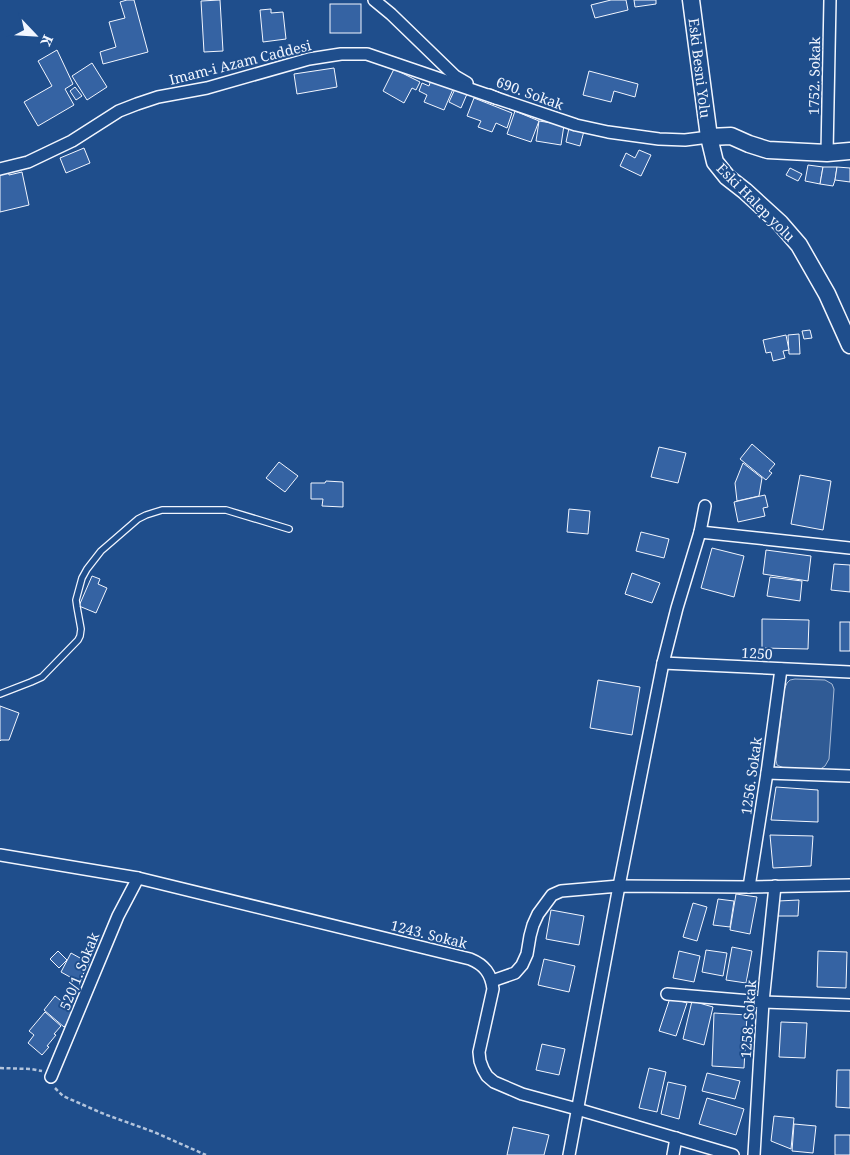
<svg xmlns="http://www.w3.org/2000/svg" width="850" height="1155" viewBox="0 0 850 1155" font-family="'Noto Serif',serif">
<rect width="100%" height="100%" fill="#1f4e8c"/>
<path fill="#305b95" stroke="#a8bbd7" d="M 795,679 L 825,680 L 832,684 L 834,689 L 829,759 L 825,766 L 819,770 L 784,768 L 777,765 L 776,760 L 784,690 L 787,683 L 790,680 Z"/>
<g fill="#3563a3" stroke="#f2f6ff">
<path d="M 127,0 L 134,0 L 148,52 L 103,64 L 100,52 L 116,47 L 109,22 L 125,18 L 120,2 Z"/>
<path d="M 220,0 L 223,51 L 204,52 L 201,1 Z"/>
<path d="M 611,0 L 626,0 L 628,10 L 595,18 L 591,5 Z"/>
<path d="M 634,0 L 656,0 L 656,4 L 635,7 Z"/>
<rect x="330" y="4" width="31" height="29"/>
<path d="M 271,9 L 271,13 L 283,12 L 286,39 L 263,42 L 260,10 Z"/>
<path d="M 57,50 L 73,84 L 65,89 L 74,105 L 38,126 L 24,102 L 52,86 L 38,61 Z"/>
<path d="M 92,63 L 107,87 L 87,100 L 72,76 Z"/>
<path d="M 334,68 L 337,87 L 297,94 L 294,74 Z"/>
<path d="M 394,69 L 420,82 L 416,90 L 412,88 L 404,103 L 383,91 Z"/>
<path d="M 589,71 L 638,84 L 635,97 L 614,91 L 611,102 L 583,95 Z"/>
<path d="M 431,80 L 453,89 L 444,110 L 424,102 L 427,95 L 419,91 L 422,83 L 429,86 Z"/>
<path d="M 75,87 L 82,96 L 76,100 L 70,91 Z"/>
<path d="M 455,89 L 467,94 L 461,108 L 449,102 Z"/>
<path d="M 474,98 L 512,113 L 507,128 L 496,123 L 492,132 L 478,127 L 481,121 L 467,116 Z"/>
<path d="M 515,111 L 539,121 L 531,142 L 507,134 Z"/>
<path d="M 539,121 L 564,125 L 561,145 L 536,141 Z"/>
<path d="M 569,128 L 584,131 L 580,146 L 566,142 Z"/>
<path d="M 84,148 L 90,163 L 66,173 L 60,158 Z"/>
<path d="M 639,150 L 651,155 L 641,176 L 620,166 L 626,153 L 635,158 Z"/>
<path d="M 808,165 L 823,167 L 820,184 L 805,181 Z"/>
<path d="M 823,167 L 837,167 L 835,180 L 833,186 L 820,184 Z"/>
<path d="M 837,167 L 850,168 L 850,182 L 835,180 Z"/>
<path d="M 790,168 L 802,174 L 798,181 L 786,175 Z"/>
<path d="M 8,171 L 9,175 L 22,172 L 29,205 L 0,212 L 0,173 Z"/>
<path d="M 810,330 L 812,338 L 804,339 L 802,331 Z"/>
<path d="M 799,334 L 800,354 L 789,354 L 788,335 Z"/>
<path d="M 786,335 L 789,350 L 783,351 L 785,358 L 773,361 L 771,352 L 766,353 L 763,340 Z"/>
<path d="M 752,444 L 775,464 L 769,471 L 772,473 L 766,480 L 740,459 Z"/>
<path d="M 659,447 L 686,453 L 678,483 L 651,477 Z"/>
<path d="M 279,462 L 298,476 L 285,492 L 266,478 Z"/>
<path d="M 743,463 L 762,478 L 759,496 L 737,501 L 735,483 Z"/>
<path d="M 800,475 L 831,481 L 823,530 L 791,524 Z"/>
<path d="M 326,481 L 343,482 L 343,507 L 322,506 L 323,499 L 311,499 L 311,483 L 325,483 Z"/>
<path d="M 765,495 L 768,507 L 763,508 L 765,516 L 738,522 L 734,502 Z"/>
<path d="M 569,509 L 590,511 L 588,534 L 567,532 Z"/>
<path d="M 641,532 L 669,539 L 664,558 L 636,551 Z"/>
<path d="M 712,548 L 744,556 L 734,597 L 701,588 Z"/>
<path d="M 766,550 L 811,556 L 808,581 L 763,574 Z"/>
<path d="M 834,564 L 850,565 L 850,592 L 831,590 Z"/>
<path d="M 632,573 L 660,583 L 652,603 L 625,594 Z"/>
<path d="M 92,576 L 100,579 L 98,584 L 107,588 L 96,613 L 79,606 Z"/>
<path d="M 770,577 L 802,581 L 800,601 L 767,596 Z"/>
<path d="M 762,619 L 809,620 L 808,649 L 762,648 Z"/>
<rect x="840" y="622" width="10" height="29"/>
<path d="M 598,680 L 640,687 L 632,735 L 590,728 Z"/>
<path d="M 0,706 L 19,713 L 9,740 L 1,740 L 0,741 Z"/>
<path d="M 776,787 L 818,790 L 818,822 L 771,820 Z"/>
<path d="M 770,835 L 813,836 L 811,866 L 773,868 Z"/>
<path d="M 736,894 L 757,897 L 750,934 L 730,930 Z"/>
<path d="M 718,899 L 734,901 L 730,927 L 713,925 Z"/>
<path d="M 799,900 L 798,916 L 778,916 L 778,901 Z"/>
<path d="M 693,903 L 707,907 L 697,941 L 683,937 Z"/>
<path d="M 551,910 L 584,916 L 579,945 L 546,939 Z"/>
<path d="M 732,947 L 752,951 L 746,983 L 726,980 Z"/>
<path d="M 706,950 L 727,953 L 723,976 L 702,972 Z"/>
<path d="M 58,951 L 67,960 L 59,968 L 50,959 Z"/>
<path d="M 679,951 L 700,956 L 694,982 L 673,978 Z"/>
<path d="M 818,951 L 847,952 L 846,988 L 817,987 Z"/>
<path d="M 71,953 L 89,963 L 79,982 L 61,972 Z"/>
<path d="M 544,959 L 575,966 L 569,992 L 538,985 Z"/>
<path d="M 55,996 L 76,1013 L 64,1027 L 44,1010 Z"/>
<path d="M 670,998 L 687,1003 L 676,1036 L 659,1031 Z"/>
<path d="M 692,1001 L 713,1007 L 704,1045 L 683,1039 Z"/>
<path d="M 45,1012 L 61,1026 L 54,1034 L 56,1035 L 47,1046 L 49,1047 L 42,1055 L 28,1043 L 34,1035 L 29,1031 Z"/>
<path d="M 714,1013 L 747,1015 L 744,1068 L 712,1066 Z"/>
<path d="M 781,1022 L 807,1023 L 805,1058 L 779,1057 Z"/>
<path d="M 542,1044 L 565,1049 L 559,1075 L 536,1070 Z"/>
<path d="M 649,1068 L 666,1072 L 657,1112 L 639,1108 Z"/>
<path d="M 837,1070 L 850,1070 L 850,1108 L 836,1107 Z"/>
<path d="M 707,1073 L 740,1081 L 735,1099 L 702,1091 Z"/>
<path d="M 668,1082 L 686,1086 L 679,1119 L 661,1114 Z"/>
<path d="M 707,1098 L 744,1109 L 736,1135 L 699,1124 Z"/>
<path d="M 774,1116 L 794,1118 L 791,1149 L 771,1141 Z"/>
<path d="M 794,1124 L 816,1126 L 813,1153 L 792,1151 Z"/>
<path d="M 513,1127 L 549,1135 L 544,1155 L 507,1155 Z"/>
<rect x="835" y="1135" width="15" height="20"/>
</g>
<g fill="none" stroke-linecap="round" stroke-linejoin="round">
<defs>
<path id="lane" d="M 0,694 L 31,682 L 42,677 L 78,640 L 80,636 L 81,629 L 77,607 L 76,600 L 82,578 L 87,569 L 101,551 L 138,519 L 146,515 L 162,510 L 226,510 L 289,529"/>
<g id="street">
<path d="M 374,0 L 391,14 L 455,76 L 467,83"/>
<path d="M 489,95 L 496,98 L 576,125 L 608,132 L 659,139 L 685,140 L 709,137"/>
<path d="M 827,153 L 830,0"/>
<path d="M 0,169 L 28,162 L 72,141 L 119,111 L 137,104 L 158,97 L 207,88 L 309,59 L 341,54 L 367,54 L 496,98"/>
<path d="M 700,532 L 705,506"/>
<path d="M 663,663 L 850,672"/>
<path d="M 767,773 L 850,776"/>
<path d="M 0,855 L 138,878 L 470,959 C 485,965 491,974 493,989 L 479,1052 L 480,1061 L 483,1069 L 487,1076 L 494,1082 L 522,1094 L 577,1109 L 733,1155"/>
<path d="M 749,887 L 767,773 L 781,669"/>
<path d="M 492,981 L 515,973 L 522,965 L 527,954 L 530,936 L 533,925 L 538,914 L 552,895 L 561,891 L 619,886 L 749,887 L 850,885"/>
<path d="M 667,994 L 763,1002 L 850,1005"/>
<path d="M 51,1077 L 118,916 L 138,878"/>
<path d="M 569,1155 L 619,886 L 663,663 L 677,608 L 700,532 L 850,548"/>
<path d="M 673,1155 L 676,1138"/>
<path d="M 754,1155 L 763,1002 L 775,886"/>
</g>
<g id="secondary">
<path d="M 691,0 L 709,137 L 715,162 L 727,177 L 745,191 L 780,223 L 799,245 L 827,294 L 850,345"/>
<path d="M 709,137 L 731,136 L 749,144 L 768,150 L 827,153 L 850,151"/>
</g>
</defs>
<use href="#lane" stroke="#f2f6ff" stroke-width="8"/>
<use href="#street" stroke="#f2f6ff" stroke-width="14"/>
<use href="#secondary" stroke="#f2f6ff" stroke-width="19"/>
<g stroke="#b3c4dc" stroke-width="2.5" stroke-dasharray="4 2.5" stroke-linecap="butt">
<path d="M 0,1068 L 31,1069 L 42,1071"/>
<path d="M 55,1088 L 63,1096 L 104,1114 L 154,1132 L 206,1155"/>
</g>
<use href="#lane" stroke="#1f4e8c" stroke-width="5.5"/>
<use href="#street" stroke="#1f4e8c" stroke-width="11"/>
<use href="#secondary" stroke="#1f4e8c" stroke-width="16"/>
</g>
<g text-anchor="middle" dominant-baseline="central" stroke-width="4" stroke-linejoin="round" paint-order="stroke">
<g font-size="14" fill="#f2f6ff" stroke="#1f4e8c">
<text transform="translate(240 62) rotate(-14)">Imam-i Azam Caddesi</text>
<text transform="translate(700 68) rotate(83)">Eski Besni Yolu</text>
<text transform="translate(814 76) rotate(-89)">1752. Sokak</text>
<text transform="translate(530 93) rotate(20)">690. Sokak</text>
<text transform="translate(756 202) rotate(45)">Eski Halep yolu</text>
<text transform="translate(757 653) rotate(3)">1250</text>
<text transform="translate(751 776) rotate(-82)">1256. Sokak</text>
<text transform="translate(429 934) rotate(14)">1243. Sokak</text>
<text transform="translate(79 971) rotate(-68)">520/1. Sokak</text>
<text transform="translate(748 1019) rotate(-86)">1258. Sokak</text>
</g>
</g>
<g transform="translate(35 35) rotate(115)" stroke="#1f4e8c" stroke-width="4" paint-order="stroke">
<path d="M0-4L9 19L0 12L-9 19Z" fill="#f2f6ff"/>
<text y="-8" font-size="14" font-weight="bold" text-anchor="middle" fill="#f2f6ff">K</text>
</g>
</svg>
